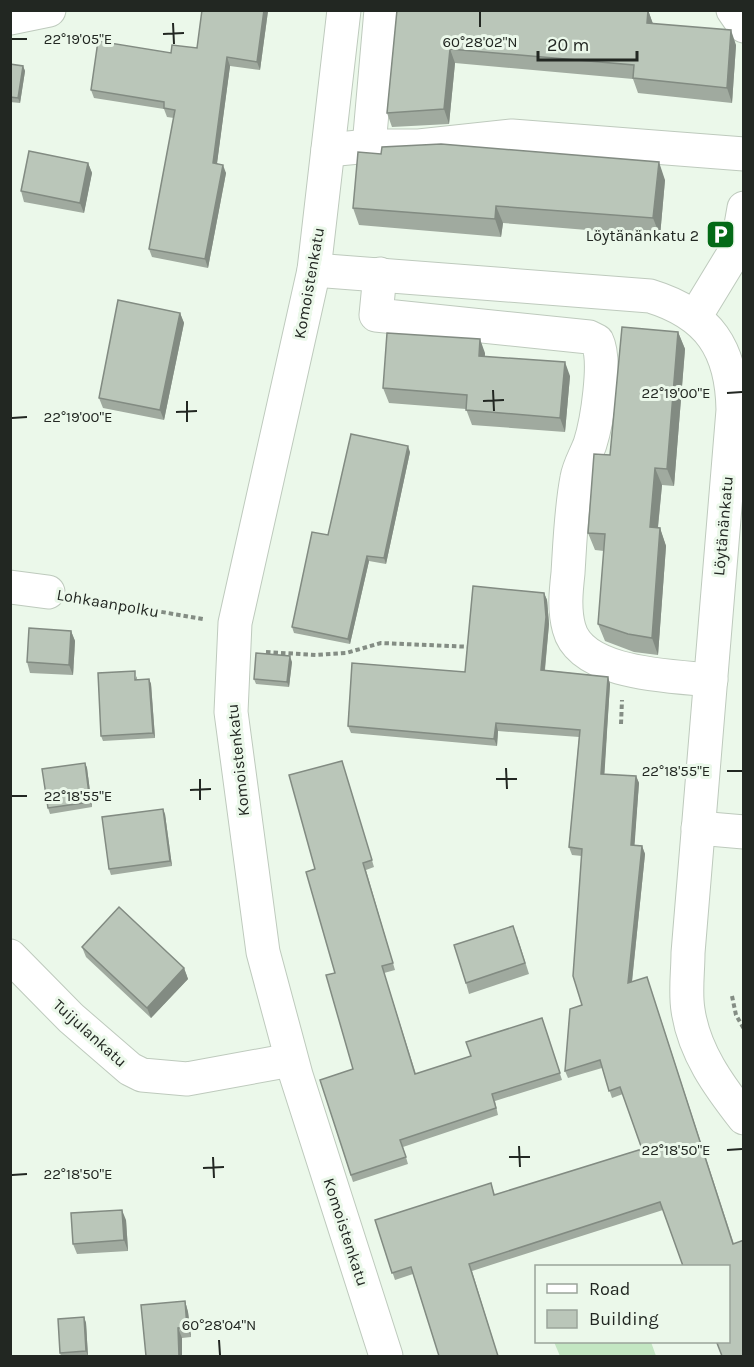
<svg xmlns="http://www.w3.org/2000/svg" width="754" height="1367" viewBox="0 0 754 1367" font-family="Karla,sans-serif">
<rect width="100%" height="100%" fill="#ebf8ea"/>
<path fill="#c3e6c2" d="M 554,1342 L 651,1342 L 656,1356 L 560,1356 Z"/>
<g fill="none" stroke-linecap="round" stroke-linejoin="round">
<defs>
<g id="minor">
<path d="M 344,10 L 314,270 L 235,623 L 231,712 L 263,952 L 296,1075 L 386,1356"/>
<path d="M 733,10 L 744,26"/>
<path d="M 10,18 L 49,10"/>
<path d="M 369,146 L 381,10"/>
<path d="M 328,150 L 369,146 L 419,146 L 512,136 L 744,154"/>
<path d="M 314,270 L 650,296 C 709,314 732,349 733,410 L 688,953 C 688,972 685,992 688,1010 C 694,1052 719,1086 744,1118"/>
<path d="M 380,274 L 376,315 L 589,337 L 597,341 C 607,361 597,422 590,444 C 586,455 579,466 577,478 C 571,509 570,541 568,573 C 566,591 564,610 569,628 C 581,675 672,676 711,680"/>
<path d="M 695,317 L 737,248 L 744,208"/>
<path d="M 10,587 L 48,592"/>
<path d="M 698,828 L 744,832"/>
<path d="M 10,956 L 71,1018 L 130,1069 L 142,1075 L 187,1079 L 291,1060"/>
</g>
</defs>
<use href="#minor" stroke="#becabd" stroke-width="35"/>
<g stroke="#848d84" stroke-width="4" stroke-dasharray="4.5 3" stroke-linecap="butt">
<path d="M 80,598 L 203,619"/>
<path d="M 266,652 L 316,655 L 346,653 L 381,643 L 473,647"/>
<path d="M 621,724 L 622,700"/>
<path d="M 732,996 L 736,1015 L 744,1029"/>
</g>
<use href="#minor" stroke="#fff" stroke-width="33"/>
</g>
<g fill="#a0aa9f">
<path d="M 397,10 L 648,10 L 653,24 L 736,45 L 732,103 L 638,93 L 633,79 L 455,63 L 449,124 L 392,127 L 387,113 Z"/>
<path d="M 268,11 L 260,70 L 230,66 L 217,163 L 226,173 L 208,268 L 152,257 L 149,249 L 174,118 L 167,117 L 164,109 L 94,98 L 91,90 L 171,53 L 197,48 Z"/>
<path d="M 10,64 L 23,66 L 25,71 L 20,103 L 10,102 Z"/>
<path d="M 88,163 L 92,173 L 84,213 L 24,202 L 21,191 Z"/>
<path d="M 665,180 L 660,236 L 503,223 L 501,237 L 359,225 L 353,208 Z"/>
<path d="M 180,313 L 184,323 L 164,420 L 103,408 L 99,398 Z"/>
<path d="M 678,332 L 685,349 L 674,486 L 662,485 L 658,528 L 660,528 L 666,546 L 658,655 L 634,652 L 605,641 L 598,624 L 604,551 L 595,550 L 588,533 L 610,455 Z"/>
<path d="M 485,353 L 485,356 L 570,376 L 565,432 L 472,425 L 466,409 L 389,403 L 383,388 Z"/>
<path d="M 410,452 L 386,564 L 369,561 L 350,644 L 294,633 L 292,627 L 328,535 Z"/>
<path d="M 473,586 L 544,593 L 547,600 L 549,624 L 545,670 L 608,677 L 610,684 L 604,774 L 636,776 L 639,783 L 634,845 L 642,846 L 645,854 L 632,982 L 647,977 L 734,1244 L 744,1240 L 744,1356 L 722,1356 L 717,1343 L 720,1341 L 729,1341 L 729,1266 L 683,1266 L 663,1210 L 472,1271 L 498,1356 L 439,1356 L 413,1274 L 395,1280 L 375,1220 L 491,1183 L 495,1195 L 642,1149 L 623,1094 L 612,1098 L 602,1068 L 568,1078 L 565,1071 L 570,1009 L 582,1005 L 573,976 L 582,856 L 572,855 L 569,847 L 579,737 L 498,731 L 497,746 L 351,733 L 348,726 L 352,663 L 465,672 Z"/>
<path d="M 71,631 L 75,641 L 73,675 L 30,673 L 27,662 Z"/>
<path d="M 292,662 L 289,687 L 256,684 L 254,679 Z"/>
<path d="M 137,676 L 137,679 L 149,679 L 151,684 L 155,738 L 103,741 L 101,736 Z"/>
<path d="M 342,761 L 374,867 L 366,870 L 395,970 L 384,973 L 416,1074 L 471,1056 L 542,1018 L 562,1080 L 495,1101 L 498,1115 L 403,1147 L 408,1164 L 353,1182 L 320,1080 L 353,1069 L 315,869 Z"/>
<path d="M 85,763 L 87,768 L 92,807 L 50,814 L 48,808 Z"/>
<path d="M 165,814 L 172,866 L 111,875 L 109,869 Z"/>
<path d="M 517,936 L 529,974 L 469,994 L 466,983 Z"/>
<path d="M 82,947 L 184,968 L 188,979 L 151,1018 L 86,957 Z"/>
<path d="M 126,1220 L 128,1251 L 77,1254 L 73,1244 Z"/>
<path d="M 185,1301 L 188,1312 L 191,1337 L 182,1338 L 182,1356 L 146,1356 Z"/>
<path d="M 84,1317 L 86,1323 L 88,1356 L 61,1356 L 60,1353 Z"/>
</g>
<g fill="#828b82">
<path d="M 264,10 L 268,11 L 260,70 L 257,62 Z"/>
<path d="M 648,10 L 653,24 L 647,23 Z"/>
<path d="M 731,30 L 736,45 L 732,103 L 727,88 Z"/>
<path d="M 450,49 L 455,63 L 449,124 L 444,109 Z"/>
<path d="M 227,57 L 230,66 L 216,171 L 213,163 Z"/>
<path d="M 23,66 L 25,71 L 20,103 L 18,98 Z"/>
<path d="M 659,162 L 665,180 L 660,236 L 653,218 Z"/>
<path d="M 88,163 L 92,173 L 84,213 L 80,203 Z"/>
<path d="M 223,165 L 226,173 L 208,268 L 205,259 Z"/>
<path d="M 496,206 L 503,223 L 501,237 L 495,219 Z"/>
<path d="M 180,313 L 184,323 L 164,420 L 160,410 Z"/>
<path d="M 678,332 L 685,349 L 674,486 L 667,469 Z"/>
<path d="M 480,339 L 485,353 L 484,370 L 479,356 Z"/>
<path d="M 565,362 L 570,376 L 565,432 L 560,418 Z"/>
<path d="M 408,446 L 410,452 L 386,564 L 384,558 Z"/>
<path d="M 655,468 L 662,485 L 656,545 L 650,527 Z"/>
<path d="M 660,528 L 666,546 L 658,655 L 652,638 Z"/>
<path d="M 367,556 L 369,561 L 350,644 L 348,639 Z"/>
<path d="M 544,593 L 547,600 L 549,624 L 544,677 L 541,670 Z"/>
<path d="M 71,631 L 75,641 L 73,675 L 69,665 Z"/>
<path d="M 290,656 L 292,662 L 289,687 L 287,682 Z"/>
<path d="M 608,677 L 610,684 L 604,781 L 601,774 Z"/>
<path d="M 149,679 L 151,684 L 155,738 L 153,733 Z"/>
<path d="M 496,723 L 498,731 L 497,746 L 494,739 Z"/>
<path d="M 85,763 L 87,768 L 92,807 L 90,802 Z"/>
<path d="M 636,776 L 639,783 L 634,853 L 631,845 Z"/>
<path d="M 163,809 L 165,814 L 172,866 L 170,861 Z"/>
<path d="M 642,846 L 645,854 L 631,990 L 628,983 Z"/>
<path d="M 184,968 L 188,979 L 151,1018 L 147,1008 Z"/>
<path d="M 122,1210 L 126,1220 L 128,1251 L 124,1240 Z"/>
<path d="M 185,1301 L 188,1312 L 191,1337 L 187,1327 Z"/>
<path d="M 84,1317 L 86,1323 L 88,1356 L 86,1351 Z"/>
<path d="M 178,1328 L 182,1338 L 182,1356 L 179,1356 Z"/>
</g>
<g fill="#bac6b9" stroke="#828b82" stroke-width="1.5">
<path d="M 202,10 L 264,10 L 257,62 L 227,57 L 213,163 L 223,165 L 205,259 L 149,249 L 175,110 L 164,108 L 164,102 L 91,90 L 98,41 L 171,53 L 172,45 L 197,48 Z"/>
<path d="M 397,10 L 648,10 L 647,23 L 731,30 L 727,88 L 633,78 L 634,65 L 450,49 L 444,109 L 387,113 Z"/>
<path d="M 10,64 L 23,66 L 18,98 L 10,97 Z"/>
<path d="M 441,144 L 659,162 L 653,218 L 496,206 L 495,219 L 353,208 L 358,152 L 381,154 L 382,147 Z"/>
<path d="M 29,151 L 88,163 L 80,203 L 21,191 Z"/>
<path d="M 118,300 L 180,313 L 160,410 L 99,398 Z"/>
<path d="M 622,327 L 678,332 L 667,469 L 655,468 L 650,527 L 660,528 L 652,638 L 628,634 L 598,624 L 605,534 L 588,533 L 594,454 L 610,455 Z"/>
<path d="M 387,333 L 480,339 L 479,356 L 565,362 L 560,418 L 466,410 L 467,395 L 383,388 Z"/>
<path d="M 351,434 L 408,446 L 384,558 L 367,556 L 348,639 L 292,627 L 312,532 L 328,535 Z"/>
<path d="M 473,586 L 544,593 L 546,617 L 541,670 L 608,677 L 601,774 L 636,776 L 631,845 L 642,846 L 628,983 L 647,977 L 733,1244 L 744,1240 L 744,1356 L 722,1356 L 717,1343 L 720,1341 L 729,1341 L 729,1266 L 683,1266 L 660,1202 L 469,1264 L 498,1356 L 439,1356 L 411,1267 L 392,1273 L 375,1220 L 491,1183 L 494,1195 L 642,1149 L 620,1087 L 609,1091 L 600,1060 L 565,1071 L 570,1009 L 582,1005 L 573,976 L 582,849 L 569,847 L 580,730 L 496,723 L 494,739 L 348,726 L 352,663 L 465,672 Z"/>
<path d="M 29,628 L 71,631 L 69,665 L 27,662 Z"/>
<path d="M 256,653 L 290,656 L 287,682 L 254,679 Z"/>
<path d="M 135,671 L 135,680 L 149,679 L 153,733 L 101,736 L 98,673 Z"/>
<path d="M 342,761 L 372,860 L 363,863 L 393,963 L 382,966 L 415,1074 L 471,1056 L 466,1042 L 542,1018 L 560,1073 L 492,1094 L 496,1108 L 400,1140 L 406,1157 L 351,1175 L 320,1080 L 353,1069 L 326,975 L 335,973 L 306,872 L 315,869 L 289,775 Z"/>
<path d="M 85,763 L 90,802 L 48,808 L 42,769 Z"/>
<path d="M 163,809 L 170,861 L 109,869 L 102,817 Z"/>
<path d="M 119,907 L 184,968 L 147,1008 L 82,947 Z"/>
<path d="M 513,926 L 525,963 L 466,983 L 454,945 Z"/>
<path d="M 122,1210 L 124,1240 L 73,1244 L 71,1213 Z"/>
<path d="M 185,1301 L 187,1327 L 178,1328 L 179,1356 L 146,1356 L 141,1305 Z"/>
<path d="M 84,1317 L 86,1351 L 60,1353 L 58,1319 Z"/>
</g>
<path fill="none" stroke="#222722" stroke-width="2" d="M 480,12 L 480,27M 173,23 L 174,44M 163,34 L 184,33M 12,39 L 27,39M 493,390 L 494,411M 727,393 L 742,392M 187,401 L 187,422M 483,401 L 504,400M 176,412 L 197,411M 12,418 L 27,417M 506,768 L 507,789M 727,771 L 742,771M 200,779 L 200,800M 496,779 L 517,779M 190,790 L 211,789M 12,796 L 27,796M 519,1146 L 520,1167M 727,1150 L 742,1149M 213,1157 L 214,1178M 509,1157 L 530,1157M 203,1168 L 224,1167M 12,1175 L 27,1174M 219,1340 L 220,1355"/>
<defs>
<symbol id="parking-square" viewBox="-11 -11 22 22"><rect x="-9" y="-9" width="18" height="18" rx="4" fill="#046a17" stroke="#ebf8ea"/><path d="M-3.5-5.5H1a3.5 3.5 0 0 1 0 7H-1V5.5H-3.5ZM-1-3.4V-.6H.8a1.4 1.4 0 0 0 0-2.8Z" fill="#fff"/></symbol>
</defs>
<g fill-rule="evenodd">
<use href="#parking-square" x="704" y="218" width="33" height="33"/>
</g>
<g text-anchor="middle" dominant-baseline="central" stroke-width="6" stroke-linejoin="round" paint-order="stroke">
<g font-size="16" fill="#222722" stroke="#ebf8ea" text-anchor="end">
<text x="699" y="235">Löytänänkatu 2</text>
</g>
<g font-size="16" fill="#222722" stroke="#ebf8ea">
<text transform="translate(309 283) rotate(-80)">Komoistenkatu</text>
<text transform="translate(723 526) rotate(-85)">Löytänänkatu</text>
<text transform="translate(108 603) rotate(10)">Lohkaanpolku</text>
<text transform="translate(238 760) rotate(-96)">Komoistenkatu</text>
<text transform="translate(90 1033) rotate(42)">Tuijulankatu</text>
<text transform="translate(346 1232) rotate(72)">Komoistenkatu</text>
</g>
</g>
<g font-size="15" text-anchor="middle" fill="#222722" stroke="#ebf8ea" stroke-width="6" stroke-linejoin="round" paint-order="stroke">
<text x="78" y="44">22°19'05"E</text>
<text x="480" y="47">60°28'02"N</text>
<text x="676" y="398">22°19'00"E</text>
<text x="78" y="422">22°19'00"E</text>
<text x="676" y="776">22°18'55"E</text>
<text x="78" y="801">22°18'55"E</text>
<text x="676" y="1155">22°18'50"E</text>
<text x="78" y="1179">22°18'50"E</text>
<text x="219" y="1330">60°28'04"N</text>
</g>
<rect width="754" height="1367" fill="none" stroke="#222722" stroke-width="24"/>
<rect x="535" y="1265" width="195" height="78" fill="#ebf8ea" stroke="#9ba49a" stroke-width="1.5"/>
<rect x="547" y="1284" width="30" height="9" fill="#ffffff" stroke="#9ba49a" stroke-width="1.5"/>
<text x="589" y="1295" font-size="18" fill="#222722">Road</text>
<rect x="547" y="1310" width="30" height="18" fill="#bac6b9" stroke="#9ba49a" stroke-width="1.5"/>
<text x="589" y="1325" font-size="18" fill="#222722">Building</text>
<path d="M538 51v9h99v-9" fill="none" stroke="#222722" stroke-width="3"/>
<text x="547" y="51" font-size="18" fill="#222722" stroke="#ebf8ea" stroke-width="4.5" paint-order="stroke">20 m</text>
</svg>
